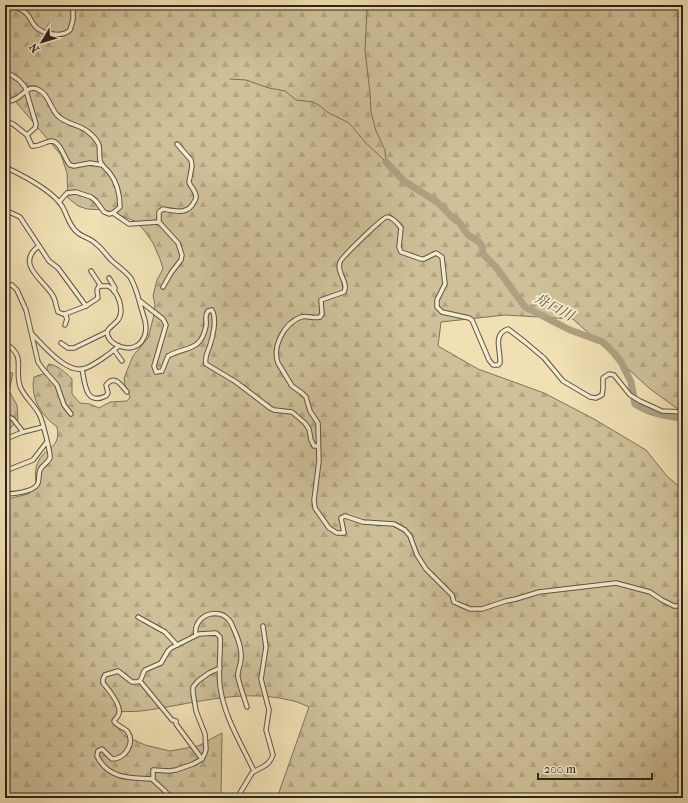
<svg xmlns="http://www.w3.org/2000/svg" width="688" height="803" viewBox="0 0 688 803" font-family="'IM FELL French Canon','Noto Serif JP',serif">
<defs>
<pattern id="forest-firs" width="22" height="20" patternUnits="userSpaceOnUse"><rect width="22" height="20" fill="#cfc09a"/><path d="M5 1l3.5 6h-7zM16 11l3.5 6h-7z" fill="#b2a584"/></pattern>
</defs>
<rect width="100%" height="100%" fill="#f0e0b4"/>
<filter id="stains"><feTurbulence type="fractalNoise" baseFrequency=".005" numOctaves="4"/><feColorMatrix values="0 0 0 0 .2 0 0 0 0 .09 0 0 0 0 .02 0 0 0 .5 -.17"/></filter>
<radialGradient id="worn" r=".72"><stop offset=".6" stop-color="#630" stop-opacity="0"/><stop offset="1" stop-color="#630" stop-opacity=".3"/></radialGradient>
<g fill="url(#forest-firs)" stroke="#7e725a">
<path d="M 5,5 L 683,5 L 683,413 L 649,388 L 573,319 L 505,315 L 441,322 L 438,346 L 478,369 L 544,393 L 594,419 L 646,450 L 666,475 L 676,484 L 683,487 L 683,798 L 277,798 L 309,707 C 302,704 296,701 289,700 C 239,688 190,705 141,711 C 133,712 125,711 117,712 L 116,726 L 125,736 L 145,745 L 170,751 L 198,746 L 222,733 L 221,798 L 5,798 L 5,504 L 12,498 L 28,494 L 37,488 C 35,479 34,469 39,460 C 47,446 61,448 57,427 C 41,415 30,398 34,377 C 38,375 43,375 47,372 L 47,367 L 49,364 C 59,366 65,372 72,379 L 72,394 L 80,403 L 90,404 L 99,408 L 110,402 L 127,401 L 130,397 L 125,385 L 124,378 L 133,356 L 148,338 L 154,315 L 155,304 L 153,296 L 157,280 L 163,269 L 160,259 L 153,243 L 144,230 L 135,221 L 105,210 L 87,209 L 78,206 L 68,198 L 67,173 L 61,155 L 5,89 Z"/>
<path d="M 5,372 L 13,373 L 9,391 L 17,405 L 18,420 L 5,434 Z"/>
</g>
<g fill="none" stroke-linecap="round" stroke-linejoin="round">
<g stroke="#7a6e58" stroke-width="1">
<path d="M 366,5 L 367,10 L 365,50 L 370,93 L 371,112 L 376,131 L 385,150 L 386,160"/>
<path d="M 230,79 L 246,80 L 269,88 L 285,91 L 296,100 L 313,102 L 320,106 L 327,112 L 349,123 L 365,142 L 386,162"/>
</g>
<path stroke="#aea080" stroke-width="7" d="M 386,162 L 404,181 L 437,202 L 453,218 L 459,222 L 468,235 L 479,242 L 482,246 L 483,254 L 496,267 L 525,307 L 570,330 L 603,342 L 614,353 L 621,362 L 631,382 L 635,404 C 649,414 667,415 683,419"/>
<defs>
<g id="minor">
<path d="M 12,5 C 16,8 22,9 26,13 C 30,16 31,22 35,26 C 42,34 62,38 70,30 L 73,20 L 73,5"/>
<path d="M 5,71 L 19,80 L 25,87 L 36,124 L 35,128 L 27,135"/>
<path d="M 5,98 L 8,101 C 20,102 26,84 37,89 C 48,93 50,107 57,115 C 65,124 78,124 87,131 C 91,134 97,140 99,145 C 100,150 99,155 100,160 C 101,165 106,169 109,172 C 117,182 120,194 120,207 L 113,213"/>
<path d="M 5,121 L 13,124 L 27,135 L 32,146 C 39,147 44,142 51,141 C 61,141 64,159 70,165 L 74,166 L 90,163 L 102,165"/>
<path d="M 5,167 C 22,175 52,190 62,206 C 67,214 69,226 77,232 C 82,237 90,238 95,243 C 102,248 106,255 112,261 C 118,266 125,271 130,277 C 137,288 139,302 143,314 C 147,325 148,337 138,345 C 127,352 108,345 107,332 C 109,327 114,325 118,320 C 125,310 118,291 108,286 L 99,286 L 97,290 L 98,298 L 86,306 L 65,314 L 63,314 L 58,312 C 56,307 56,301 53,296 C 45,281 14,264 39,246"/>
<path d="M 59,202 L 67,193 L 76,192 L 91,197 L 96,201 L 104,212 L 109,214 L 113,213 L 129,224 L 159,222"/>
<path d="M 5,210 L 20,217 L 49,261 L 58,268 L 86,306"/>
<path d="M 91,271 L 101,286"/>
<path d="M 109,278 L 115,288 L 114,291"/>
<path d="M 5,286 L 12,285 L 17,290 L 26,310 L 38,362 L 43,369 L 57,385 L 64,405 L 71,414"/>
<path d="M 163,287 L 171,273 L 181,260 L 182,255 L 178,243 L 159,222 L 159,212 L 163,209 C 175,211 188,215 194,202 C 196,199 197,196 195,193 C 194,189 190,186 189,182 L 192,166 L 191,160 L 177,144"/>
<path d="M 140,301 L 163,319 L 166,325 L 154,366 L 156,372 L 162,371 L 168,356 C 186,346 201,352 206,326 C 207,320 204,316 208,311 L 212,310 C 217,319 213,336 210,345 C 208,352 204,357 206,364 L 236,382 L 270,408 L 274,410 L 292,412 L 305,423 L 309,429 L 311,440 L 314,446 L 318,446"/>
<path d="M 65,325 L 67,319 L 65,314"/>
<path d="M 32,334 C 43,345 65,372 82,369 C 91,368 112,352 119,346"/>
<path d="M 5,343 C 27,357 14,367 20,386 C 24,397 34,404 39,414 C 42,418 51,455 50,458 C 48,463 42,465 40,470 C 38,475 40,481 37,485 C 32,492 13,494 5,494"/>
<path d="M 61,343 L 68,348 L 74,348 L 107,332"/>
<path d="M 114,350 L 122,361"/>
<path d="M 82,369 C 85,383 85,406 106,396 L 108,393 L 106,385 C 115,374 121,385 127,392"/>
<path d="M 683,412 L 662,411 L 640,401 L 630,395 L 614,375 L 609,374 L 603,378 L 603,389 L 602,395 L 596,398 L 590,397 L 563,381 L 544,358 L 525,342 L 508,329 C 492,334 501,351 500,363 L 498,365 L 493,365 L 489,360 L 472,320 L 469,318 L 442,312 L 437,307 L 437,300 L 445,284 L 442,257 L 436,253 L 424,259 L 421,259 L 401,252 L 399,247 L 401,228 C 398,224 393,217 387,217 C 383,217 341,258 340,262 C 336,273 349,282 344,292 L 321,300 L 322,314 L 320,317 C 313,319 307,315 301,317 C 284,323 272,347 278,363 L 292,386 L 302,393 L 306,397 L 310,411 L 318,423 L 319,461 L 314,500 L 315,508 L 329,528 L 337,533 L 344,533 L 341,518 L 345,516 L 363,522 L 394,524 L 405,530 L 410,536 L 417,555 L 426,569 L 452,595 L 454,602 L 470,609 L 482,609 L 506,601 L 516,599 L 539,592 L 616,583 L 650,592 L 662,600 L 674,606 L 683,606"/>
<path d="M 5,415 L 13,419 L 23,432"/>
<path d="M 5,439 L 23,432 L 43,427"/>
<path d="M 5,471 L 33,460 L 46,443"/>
<path d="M 138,617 L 165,632 L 177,645"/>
<path d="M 196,635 C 192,616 220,604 231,623 C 236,634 242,646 241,659 C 241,665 237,671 238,677 C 240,687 244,697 247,707"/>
<path d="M 140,681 L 172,720 L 176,721 L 176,724 L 202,759"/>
<path d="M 152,779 C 130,778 108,779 97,756 L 98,751 L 102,749 L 112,759 C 125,759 136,743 127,731 C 123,727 117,726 114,721 C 115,719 119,716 119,713 C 121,704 108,689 103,683 L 103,679 L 105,675 L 118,671 L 132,682 C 144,683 140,677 145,670 L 161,663 L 168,651 L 171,648 L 199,634 L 216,633 L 220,637 C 221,653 218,670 220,686 C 224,717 241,743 254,771"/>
<path d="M 170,798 L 165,791 L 153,780 L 153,770 L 169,771 L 176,770 L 193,764 L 202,759 L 205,753 L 206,749 L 205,734 L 196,711 L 193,693 L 193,687 L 198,681 L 209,673 L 220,668"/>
<path d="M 237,798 L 252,773 C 260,767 269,767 273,755 L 266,730 L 269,710 L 261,679 L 266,647 L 263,626"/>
</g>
</defs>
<use href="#minor" stroke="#5e5341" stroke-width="5.5"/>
<use href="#minor" stroke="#f5ebce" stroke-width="3.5"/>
</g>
<g text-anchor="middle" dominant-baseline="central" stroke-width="4" stroke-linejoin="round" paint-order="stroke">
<g font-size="14" font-style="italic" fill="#5a4f3e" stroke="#f5ebce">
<text transform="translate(554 307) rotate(28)">舟口川</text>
</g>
</g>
<rect width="688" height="803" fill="none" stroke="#f0e0b4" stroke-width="20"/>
<rect x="6" y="6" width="676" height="791" fill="none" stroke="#2d241b" stroke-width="2"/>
<rect x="10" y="10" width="668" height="783" fill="none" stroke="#2d241b"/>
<g transform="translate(42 42) rotate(232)" stroke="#f5ebce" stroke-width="3" paint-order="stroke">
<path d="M0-3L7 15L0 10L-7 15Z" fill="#2d241b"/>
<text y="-6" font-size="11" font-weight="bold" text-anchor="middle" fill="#2d241b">N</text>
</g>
<path d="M538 773v6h114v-6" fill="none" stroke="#2d241b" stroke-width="2"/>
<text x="544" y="773" font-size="12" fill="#2d241b" stroke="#f5ebce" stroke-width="3" paint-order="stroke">200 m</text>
<rect width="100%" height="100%" filter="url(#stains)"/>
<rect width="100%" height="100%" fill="url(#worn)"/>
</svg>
